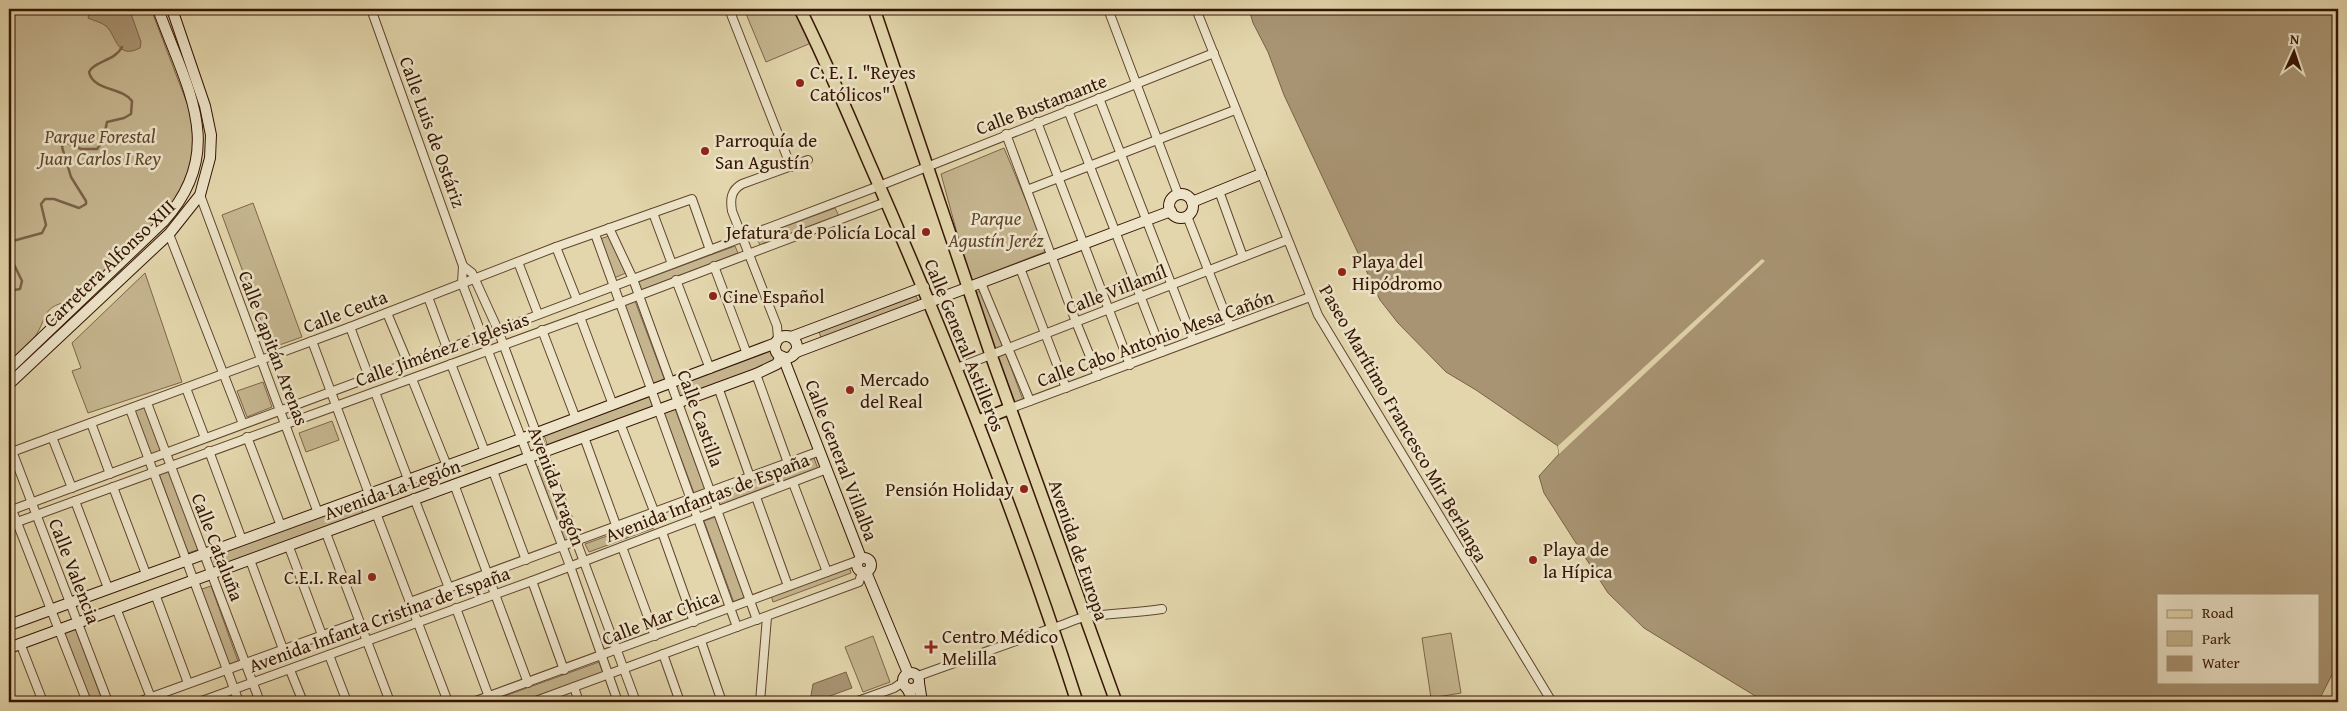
<svg xmlns="http://www.w3.org/2000/svg" width="2347" height="711" viewBox="0 0 2347 711" font-family="'Gentium Book Plus',serif">
<rect width="100%" height="100%" fill="#e3d6ac"/>
<filter id="stains"><feTurbulence type="fractalNoise" baseFrequency=".004" numOctaves="4"/><feColorMatrix values="0 0 0 0 .2 0 0 0 0 .09 0 0 0 0 .02 0 0 0 .5 -.17"/></filter>
<radialGradient id="worn" r=".72"><stop offset=".6" stop-color="#630" stop-opacity="0"/><stop offset="1" stop-color="#630" stop-opacity=".3"/></radialGradient>
<g fill="#c5b58f" stroke="#7d6549">
<path d="M 9,9 L 151,9 L 190,111 C 195,136 195,164 184,187 C 180,197 172,205 165,212 C 138,244 105,272 74,301 C 40,305 49,317 34,338 C 27,347 17,356 9,364 Z"/>
<path d="M 744,9 L 795,9 L 811,43 L 766,62 Z"/>
<path d="M 1004,148 L 1047,251 L 970,281 L 941,174 Z"/>
<path d="M 253,203 L 302,337 L 271,348 L 222,215 Z"/>
<path d="M 835,208 L 839,216 L 760,245 L 756,237 Z"/>
<path d="M 612,235 L 626,273 L 614,278 L 600,239 Z"/>
<path d="M 735,246 L 738,253 L 641,290 L 638,282 Z"/>
<path d="M 145,273 L 182,382 L 88,413 L 72,371 L 81,368 L 72,343 Z"/>
<path d="M 981,291 L 1003,347 L 995,349 L 975,293 Z"/>
<path d="M 916,296 L 920,305 L 822,340 L 819,332 Z"/>
<path d="M 635,301 L 665,381 L 654,386 L 624,305 Z"/>
<path d="M 774,350 L 778,362 L 680,398 L 676,386 Z"/>
<path d="M 1006,354 L 1023,400 L 1015,403 L 998,357 Z"/>
<path d="M 263,382 L 272,407 L 247,417 L 237,391 Z"/>
<path d="M 649,397 L 653,408 L 548,447 L 544,435 Z"/>
<path d="M 146,404 L 163,450 L 150,455 L 133,409 Z"/>
<path d="M 675,409 L 705,489 L 694,493 L 664,413 Z"/>
<path d="M 332,421 L 339,440 L 306,452 L 299,433 Z"/>
<path d="M 814,458 L 818,469 L 720,505 L 716,494 Z"/>
<path d="M 544,464 L 572,538 L 565,541 L 537,467 Z"/>
<path d="M 170,469 L 200,549 L 188,553 L 159,474 Z"/>
<path d="M 359,500 L 363,513 L 216,567 L 211,553 Z"/>
<path d="M 715,517 L 745,599 L 734,603 L 704,521 Z"/>
<path d="M 651,520 L 654,528 L 589,552 L 585,544 Z"/>
<path d="M 849,566 L 851,573 L 773,602 L 771,595 Z"/>
<path d="M 211,586 L 238,661 L 227,665 L 199,590 Z"/>
<path d="M 75,628 L 103,702 L 91,702 L 64,632 Z"/>
<path d="M 1451,633 L 1461,693 L 1431,698 L 1422,638 Z"/>
<path d="M 873,636 L 890,682 L 863,692 L 845,647 Z"/>
<path d="M 599,662 L 603,673 L 522,702 L 488,702 Z"/>
</g>
<g fill="#a89473" stroke="#7a6146" fill-rule="evenodd">
<path d="M 90,9 L 130,11 L 141,42 L 140,48 C 116,60 117,36 106,26 C 101,22 94,21 88,18 Z"/>
<path d="M 1249,9 L 2338,9 L 2338,663 L 2318,702 L 1765,702 L 1644,628 L 1608,593 L 1544,493 L 1539,476 L 1559,454 L 1558,446 L 1476,390 L 1446,372 L 1398,323 L 1380,300 L 1284,95 L 1268,52 L 1253,23 ZM 2158,595 L 2318,595 L 2318,682 L 2158,682 Z"/>
<path d="M 846,672 L 852,688 L 813,702 L 810,701 L 813,684 Z"/>
</g>
<path fill="#e3d6ac" d="M 1762,259 L 1765,261 L 1559,454 L 1558,446 Z"/>
<g fill="none" stroke-linecap="round" stroke-linejoin="round">
<g stroke="#7a6146" stroke-width="2.5">
<path d="M 9,242 L 42,233 L 46,225 L 41,204 L 45,199 L 54,199 L 79,208 L 86,204 L 86,201 L 71,177 L 62,147 L 66,142 L 81,149 L 97,149 L 103,141 L 107,122 L 124,118 L 131,114 L 132,101 C 122,87 93,91 89,72 C 94,61 115,61 122,47"/>
<path d="M 9,254 L 22,281 L 20,289 L 9,291"/>
</g>
<defs>
<g id="street">
<path d="M 371,9 L 463,266 L 472,273 L 498,330 L 636,702"/>
<path d="M 729,9 L 791,167"/>
<path d="M 1108,9 L 1178,194"/>
<path d="M 1196,9 L 1318,315 L 1552,702"/>
<path d="M 1099,98 L 1193,340"/>
<path d="M 1068,110 L 1162,352"/>
<path d="M 1037,122 L 1130,365"/>
<path d="M 1006,134 L 1076,322 L 1098,376"/>
<path d="M 1027,190 L 1235,110"/>
<path d="M 1219,191 L 1243,257"/>
<path d="M 200,195 L 318,513"/>
<path d="M 653,213 L 672,264"/>
<path d="M 1187,216 L 1230,326"/>
<path d="M 609,228 L 633,279 L 757,620"/>
<path d="M 169,234 L 243,424"/>
<path d="M 595,234 L 737,627"/>
<path d="M 556,247 L 577,300"/>
<path d="M 518,262 L 538,314"/>
<path d="M 463,266 L 462,283 L 570,566 L 618,702"/>
<path d="M 714,266 L 747,354"/>
<path d="M 1020,268 L 1066,388"/>
<path d="M 676,280 L 710,369"/>
<path d="M 981,283 L 1030,401"/>
<path d="M 428,297 L 447,348"/>
<path d="M 387,313 L 408,363"/>
<path d="M 580,317 L 613,405"/>
<path d="M 350,327 L 369,377"/>
<path d="M 542,330 L 576,419"/>
<path d="M 778,339 L 777,326 L 732,211 C 730,199 731,190 742,184 L 808,160"/>
<path d="M 312,341 L 369,494"/>
<path d="M 451,364 L 485,452"/>
<path d="M 957,368 L 1287,240"/>
<path d="M 756,374 L 788,463"/>
<path d="M 412,379 L 447,466"/>
<path d="M 718,387 L 750,477"/>
<path d="M 186,388 L 205,438"/>
<path d="M 375,392 L 408,479"/>
<path d="M 147,403 L 260,702"/>
<path d="M 1011,408 L 1310,297"/>
<path d="M 130,409 L 239,702"/>
<path d="M 91,423 L 110,474"/>
<path d="M 620,423 L 654,511"/>
<path d="M 52,437 L 72,488"/>
<path d="M 247,437 L 281,526"/>
<path d="M 584,437 L 616,525"/>
<path d="M 12,451 L 108,702"/>
<path d="M 209,451 L 242,540"/>
<path d="M 9,453 L 350,327 L 556,247 L 692,199 L 710,250"/>
<path d="M 493,471 L 526,560"/>
<path d="M 793,483 L 827,572"/>
<path d="M 454,484 L 528,683"/>
<path d="M 113,487 L 146,574"/>
<path d="M 756,497 L 788,586"/>
<path d="M 414,498 L 449,588"/>
<path d="M 75,501 L 108,588"/>
<path d="M 9,502 L 87,702"/>
<path d="M 9,511 L 498,330 L 879,186 L 1214,53"/>
<path d="M 376,513 L 448,702"/>
<path d="M 9,525 L 619,303 L 886,202"/>
<path d="M 662,532 L 694,622"/>
<path d="M 326,533 L 390,702"/>
<path d="M 289,547 L 322,635"/>
<path d="M 622,547 L 655,636"/>
<path d="M 250,560 L 283,649"/>
<path d="M 532,581 L 564,670"/>
<path d="M 155,594 L 188,683"/>
<path d="M 410,602 L 820,451"/>
<path d="M 116,608 L 151,698"/>
<path d="M 456,608 L 489,697"/>
<path d="M 9,614 L 13,624"/>
<path d="M 701,641 L 722,702"/>
<path d="M 20,643 L 43,702"/>
<path d="M 663,654 L 680,702"/>
<path d="M 329,655 L 347,702"/>
<path d="M 290,670 L 303,702"/>
<path d="M 918,676 L 1052,628 C 1064,626 1075,618 1086,617 C 1112,613 1137,613 1162,609"/>
<path d="M 574,687 L 579,702"/>
<path d="M 138,702 L 359,622"/>
<path d="M 199,702 L 532,581 L 827,469"/>
<path d="M 473,702 L 857,561"/>
<path d="M 533,702 L 859,582 L 862,572"/>
<path d="M 760,702 L 767,617"/>
<path d="M 855,702 L 894,688 L 903,682"/>
</g>
<g id="secondary">
<circle cx="1181" cy="206" r="12"/>
<path d="M 1192,202 L 1261,174"/>
<circle cx="786" cy="347" r="11"/>
<path d="M 791,337 L 924,287"/>
<path d="M 794,353 L 1171,211"/>
<path d="M 783,357 L 861,558"/>
<path d="M 9,369 L 163,222 C 229,150 186,87 158,9"/>
<path d="M 9,384 L 169,234 L 200,195 L 210,158 L 211,135 L 205,106 L 172,9"/>
<circle cx="864" cy="565" r="7"/>
<path d="M 866,572 L 908,673"/>
<path d="M 9,625 L 537,433 L 776,343"/>
<path d="M 9,648 L 756,374 L 777,364 L 781,356"/>
<circle cx="911" cy="681" r="8"/>
<path d="M 919,683 L 922,702"/>
<path d="M 907,688 L 914,702"/>
</g>
<g id="primary">
<path d="M 800,9 C 826,61 848,114 871,167 C 948,342 1019,520 1077,702"/>
<path d="M 874,9 L 991,355 L 1116,702"/>
<path d="M 978,421 L 1011,408"/>
</g>
</defs>
<use href="#street" stroke="#60452d" stroke-width="10"/>
<use href="#secondary" stroke="#351503" stroke-width="12"/>
<use href="#primary" stroke="#351503" stroke-width="14"/>
<use href="#street" stroke="#ede4c9" stroke-width="8"/>
<use href="#secondary" stroke="#ede4c9" stroke-width="10"/>
<use href="#primary" stroke="#e3d6ac" stroke-width="11"/>
</g>
<g fill="#8f2418" stroke="#ede4c9" stroke-width="2">
<circle cx="800" cy="83" r="5"/>
<circle cx="705" cy="151" r="5"/>
<circle cx="926" cy="232" r="5"/>
<circle cx="1342" cy="272" r="5"/>
<circle cx="713" cy="296" r="5"/>
<circle cx="850" cy="390" r="5"/>
<circle cx="1024" cy="489" r="5"/>
<circle cx="1533" cy="560" r="5"/>
<circle cx="372" cy="577" r="5"/>
<path d="M928.5 639.5h5v5h5v5h-5v5h-5v-5h-5v-5h5z"/>
</g>
<g text-anchor="middle" dominant-baseline="central" stroke-width="5" stroke-linejoin="round" paint-order="stroke">
<g font-size="19" fill="#351503" stroke="#ede4c9" text-anchor="start">
<text x="810" y="72">C. E. I. "Reyes<tspan x="810" dy="22">Católicos"</tspan></text>
<text x="715" y="140">Parroquía de<tspan x="715" dy="22">San Agustín</tspan></text>
<text x="916" y="232" text-anchor="end">Jefatura de Policía Local</text>
<text x="1352" y="261">Playa del<tspan x="1352" dy="22">Hipódromo</tspan></text>
<text x="723" y="296">Cine Español</text>
<text x="860" y="379">Mercado<tspan x="860" dy="22">del Real</tspan></text>
<text x="1014" y="489" text-anchor="end">Pensión Holiday</text>
<text x="1543" y="549">Playa de<tspan x="1543" dy="22">la Hípica</tspan></text>
<text x="362" y="577" text-anchor="end">C.E.I. Real</text>
<text x="942" y="636">Centro Médico<tspan x="942" dy="22">Melilla</tspan></text>
</g>
<g font-size="19" fill="#351503" stroke="#ede4c9">
<text transform="translate(1041 104) rotate(-21)">Calle Bustamante</text>
<text transform="translate(433 132) rotate(70)">Calle Luis de Ostáriz</text>
<text transform="translate(109 263) rotate(-44)">Carretera Alfonso XIII</text>
<text transform="translate(1116 289) rotate(-21)">Calle Villamíl</text>
<text transform="translate(345 311) rotate(-21)">Calle Ceuta</text>
<text transform="translate(1155 338) rotate(-20)">Calle Cabo Antonio Mesa Cañón</text>
<text transform="translate(965 345) rotate(68)">Calle General Astilleros</text>
<text transform="translate(274 348) rotate(69)">Calle Capitán Arenas</text>
<text transform="translate(442 349) rotate(-20)">Calle Jiménez e Iglesias</text>
<text transform="translate(701 418) rotate(70)">Calle Castilla</text>
<text transform="translate(1404 423) rotate(60)">Paseo Marítimo Francesco Mir Berlanga</text>
<text transform="translate(842 460) rotate(69)">Calle General Villalba</text>
<text transform="translate(557 486) rotate(69)">Avenida Aragón</text>
<text transform="translate(392 489) rotate(-20)">Avenida La Legión</text>
<text transform="translate(707 497) rotate(-21)">Avenida Infantas de España</text>
<text transform="translate(218 547) rotate(69)">Calle Cataluña</text>
<text transform="translate(1079 550) rotate(71)">Avenida de Europa</text>
<text transform="translate(75 571) rotate(69)">Calle Valencia</text>
<text transform="translate(660 617) rotate(-21)">Calle Mar Chica</text>
<text transform="translate(379 619) rotate(-20)">Avenida Infanta Cristina de España</text>
</g>
<g font-size="19" font-style="italic" fill="#60452d" stroke="#ede4c9">
<text x="100" y="136">Parque Forestal<tspan x="100" dy="22">Juan Carlos I Rey</tspan></text>
<text x="996" y="218">Parque<tspan x="996" dy="22">Agustín Jeréz</tspan></text>
</g>
</g>
<rect width="2347" height="711" fill="none" stroke="#e3d6ac" stroke-width="30"/>
<rect x="10" y="10" width="2327" height="691" fill="none" stroke="#351503" stroke-width="2.5"/>
<rect x="15" y="15" width="2317" height="681" fill="none" stroke="#351503"/>
<rect x="2157" y="594" width="162" height="90" fill="#ede4c9" stroke="#a3917a"/>
<rect x="2167" y="610" width="25" height="8" fill="#e3d6ac" stroke="#a3917a"/>
<text x="2202" y="618" font-size="15" fill="#351503">Road</text>
<rect x="2167" y="631" width="25" height="15" fill="#c5b58f" stroke="#a3917a"/>
<text x="2202" y="644" font-size="15" fill="#351503">Park</text>
<rect x="2167" y="656" width="25" height="15" fill="#a89473" stroke="#a3917a"/>
<text x="2202" y="668" font-size="15" fill="#351503">Water</text>
<g transform="translate(2294 52) rotate(3)" stroke="#ede4c9" stroke-width="4" paint-order="stroke">
<path d="M0-4L9 19L0 12L-9 19Z" fill="#351503"/>
<text y="-8" font-size="14" font-weight="bold" text-anchor="middle" fill="#351503">N</text>
</g>
<rect width="100%" height="100%" filter="url(#stains)"/>
<rect width="100%" height="100%" fill="url(#worn)"/>
</svg>
